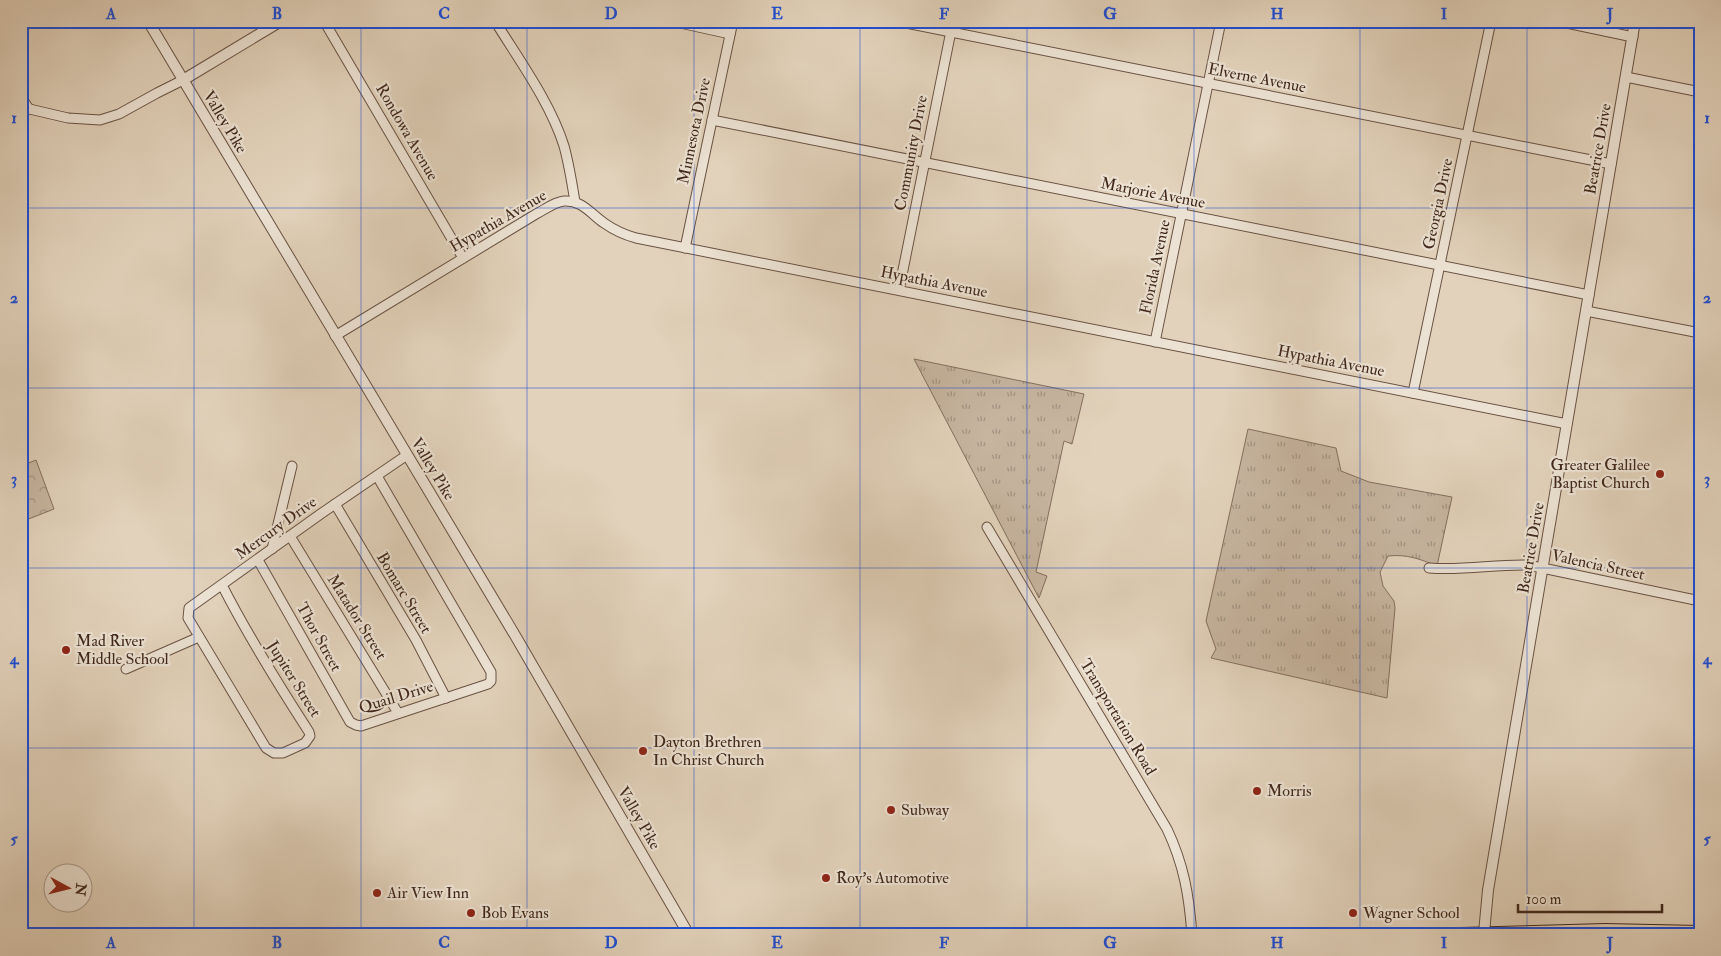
<svg xmlns="http://www.w3.org/2000/svg" width="1721" height="956" viewBox="0 0 1721 956" font-family="'IM FELL Double Pica',serif">
<defs>
<pattern id="grass-tufts" width="24" height="20" patternUnits="userSpaceOnUse" patternTransform="scale(1.25)"><rect width="24" height="20" fill="#c7b5a0"/><path d="M3 7l-1-3M5 7V3M7 7l1-3M15 17l-1-3M17 17v-4M19 17l1-3" fill="none" stroke="#a39382"/></pattern>
<pattern id="park-crowns" width="20" height="18" patternUnits="userSpaceOnUse" patternTransform="scale(1.25)"><rect width="20" height="18" fill="#c7b5a0"/><path d="M2 6a3 3 0 1 1 6 0M12 15a3 3 0 1 1 6 0" fill="none" stroke="#a39382"/></pattern>
</defs>
<rect width="100%" height="100%" fill="#e2d2bb"/>
<filter id="stains"><feTurbulence type="fractalNoise" baseFrequency=".004" numOctaves="4"/><feColorMatrix values="0 0 0 0 .2 0 0 0 0 .09 0 0 0 0 .02 0 0 0 .5 -.17"/></filter>
<radialGradient id="worn" r=".72"><stop offset=".6" stop-color="#630" stop-opacity="0"/><stop offset="1" stop-color="#630" stop-opacity=".3"/></radialGradient>
<g fill="url(#grass-tufts)" stroke="#846e5e">
<path d="M 914,359 L 1084,394 L 1072,444 L 1064,441 L 1036,572 L 1047,576 L 1039,598 Z"/>
<path d="M 1248,429 L 1336,448 L 1341,471 L 1369,482 L 1452,497 L 1437,566 C 1420,559 1407,554 1388,556 L 1380,572 L 1383,586 L 1394,601 L 1395,608 L 1387,698 L 1211,658 L 1216,649 L 1206,621 Z"/>
</g>
<path fill="url(#park-crowns)" stroke="#846e5e" d="M 36,460 L 54,509 L 21,522 L 21,466 Z"/>
<g fill="none" stroke-linecap="round" stroke-linejoin="round">
<defs>
<g id="minor">
<path d="M 324,21 L 463,258"/>
<path d="M 495,21 C 519,60 550,102 564,146 C 569,164 572,183 575,202"/>
<path d="M 671,21 L 730,34"/>
<path d="M 896,21 L 1611,164"/>
<path d="M 1557,21 L 1633,37"/>
<path d="M 1626,77 L 1700,92"/>
<path d="M 21,97 L 29,109"/>
<path d="M 21,107 L 68,118 L 100,120 L 119,114 L 157,93 L 183,80"/>
<path d="M 712,120 L 1589,295"/>
<path d="M 685,248 L 733,21"/>
<path d="M 899,290 L 953,21"/>
<path d="M 1586,311 L 1700,333"/>
<path d="M 335,336 L 536,214 C 544,210 554,202 564,201 C 582,200 591,214 604,223 C 614,230 625,235 636,238 L 1567,424"/>
<path d="M 1155,342 L 1221,21"/>
<path d="M 1413,393 L 1491,21"/>
<path d="M 335,504 L 416,640 L 446,698"/>
<path d="M 987,527 L 1167,829 C 1184,865 1189,895 1192,935"/>
<path d="M 290,536 L 398,713"/>
<path d="M 272,549 L 292,466"/>
<path d="M 258,560 L 350,722 L 356,725 L 361,726 L 488,684 L 491,681 L 491,672 L 377,476"/>
<path d="M 1429,568 C 1463,571 1495,564 1528,565 L 1700,601"/>
<path d="M 222,585 C 248,636 278,684 309,732 L 310,736 L 305,743 L 283,753 L 274,753 L 266,748 L 188,618 L 189,608 L 322,513 L 407,455"/>
<path d="M 126,669 L 199,637"/>
</g>
<g id="tertiary">
<path d="M 148,21 L 516,637 L 689,935"/>
<path d="M 183,80 L 281,21"/>
<path d="M 1484,933 L 1488,890 L 1635,21"/>
</g>
<path id="primary" d="M 1461,935 L 1605,931 L 1700,933"/>
</defs>
<use href="#minor" stroke="#695243" stroke-width="11"/>
<use href="#tertiary" stroke="#695243" stroke-width="12"/>
<use href="#primary" stroke="#41281b" stroke-width="16"/>
<use href="#minor" stroke="#ece2d3" stroke-width="9"/>
<use href="#tertiary" stroke="#ece2d3" stroke-width="10"/>
<use href="#primary" stroke="#e2d2bb" stroke-width="14"/>
</g>
<path fill="none" stroke="#1d4ed8" stroke-width="1" stroke-opacity="0.55" d="M 194,21 L 194,935M 361,21 L 361,935M 527,21 L 527,935M 694,21 L 694,935M 860,21 L 860,935M 1027,21 L 1027,935M 1194,21 L 1194,935M 1360,21 L 1360,935M 1527,21 L 1527,935M 21,208 L 1700,208M 21,388 L 1700,388M 21,568 L 1700,568M 21,748 L 1700,748"/>
<g fill="#8f2418" stroke="#ece2d3" stroke-width="2">
<circle cx="1660" cy="474" r="5"/>
<circle cx="66" cy="650" r="5"/>
<circle cx="643" cy="751" r="5"/>
<circle cx="1257" cy="791" r="5"/>
<circle cx="891" cy="810" r="5"/>
<circle cx="826" cy="878" r="5"/>
<circle cx="377" cy="893" r="5"/>
<circle cx="471" cy="913" r="5"/>
<circle cx="1353" cy="913" r="5"/>
</g>
<g text-anchor="middle" dominant-baseline="central" stroke-width="4.5" stroke-linejoin="round" paint-order="stroke">
<g font-size="16" fill="#41281b" stroke="#ece2d3">
<text transform="translate(1257 78) rotate(11)">Elverne Avenue</text>
<text transform="translate(225 122) rotate(59)">Valley Pike</text>
<text transform="translate(694 131) rotate(-78)">Minnesota Drive</text>
<text transform="translate(407 132) rotate(60)">Rondowa Avenue</text>
<text transform="translate(1598 149) rotate(-80)">Beatrice Drive</text>
<text transform="translate(911 153) rotate(-79)">Community Drive</text>
<text transform="translate(1153 193) rotate(11)">Marjorie Avenue</text>
<text transform="translate(1438 204) rotate(-78)">Georgia Drive</text>
<text transform="translate(498 221) rotate(-30)">Hypathia Avenue</text>
<text transform="translate(1155 267) rotate(-78)">Florida Avenue</text>
<text transform="translate(934 282) rotate(11)">Hypathia Avenue</text>
<text transform="translate(1331 361) rotate(11)">Hypathia Avenue</text>
<text transform="translate(433 469) rotate(59)">Valley Pike</text>
<text transform="translate(276 528) rotate(-36)">Mercury Drive</text>
<text transform="translate(1531 548) rotate(-80)">Beatrice Drive</text>
<text transform="translate(1598 565) rotate(12)">Valencia Street</text>
<text transform="translate(404 593) rotate(59)">Bomarc Street</text>
<text transform="translate(357 617) rotate(58)">Matador Street</text>
<text transform="translate(319 637) rotate(61)">Thor Street</text>
<text transform="translate(294 679) rotate(58)">Jupiter Street</text>
<text transform="translate(396 697) rotate(-17)">Quail Drive</text>
<text transform="translate(1118 717) rotate(59)">Transportation Road</text>
<text transform="translate(639 818) rotate(60)">Valley Pike</text>
</g>
<g font-size="16" fill="#41281b" stroke="#ece2d3" text-anchor="start">
<text x="1650" y="465" text-anchor="end">Greater Galilee<tspan x="1650" dy="18">Baptist Church</tspan></text>
<text x="76" y="641">Mad River<tspan x="76" dy="18">Middle School</tspan></text>
<text x="653" y="742">Dayton Brethren<tspan x="653" dy="18">In Christ Church</tspan></text>
<text x="1267" y="791">Morris</text>
<text x="901" y="810">Subway</text>
<text x="836" y="878">Roy's Automotive</text>
<text x="387" y="893">Air View Inn</text>
<text x="481" y="913">Bob Evans</text>
<text x="1363" y="913">Wagner School</text>
</g>
</g>
<rect width="1721" height="956" fill="none" stroke="#e2d2bb" stroke-width="55"/>
<g transform="translate(68 888) rotate(97)"><circle r="24" fill="#ece2d3" stroke="#a89889"/>
<path d="M0-4L9 19L0 12L-9 19Z" fill="#8f2418"/>
<text y="-8" font-size="14" font-weight="bold" text-anchor="middle" fill="#41281b">N</text>
</g>
<path d="M1518 904v8h144v-8" fill="none" stroke="#41281b" stroke-width="2.5"/>
<text x="1526" y="904" font-size="15" fill="#41281b" stroke="#ece2d3" stroke-width="4" paint-order="stroke">100 m</text>
<rect x="28" y="28" width="1666" height="900" fill="none" stroke="#1d4ed8" stroke-width="2"/>
<g font-size="16" text-anchor="middle" font-weight="bold" fill="#1d4ed8">
<text x="111" y="19">A</text>
<text x="277" y="19">B</text>
<text x="444" y="19">C</text>
<text x="611" y="19">D</text>
<text x="777" y="19">E</text>
<text x="944" y="19">F</text>
<text x="1110" y="19">G</text>
<text x="1277" y="19">H</text>
<text x="1444" y="19">I</text>
<text x="1610" y="19">J</text>
<text x="14" y="123">1</text>
<text x="1707" y="123">1</text>
<text x="14" y="303">2</text>
<text x="1707" y="303">2</text>
<text x="14" y="484">3</text>
<text x="1707" y="484">3</text>
<text x="14" y="664">4</text>
<text x="1707" y="664">4</text>
<text x="14" y="844">5</text>
<text x="1707" y="844">5</text>
<text x="111" y="948">A</text>
<text x="277" y="948">B</text>
<text x="444" y="948">C</text>
<text x="611" y="948">D</text>
<text x="777" y="948">E</text>
<text x="944" y="948">F</text>
<text x="1110" y="948">G</text>
<text x="1277" y="948">H</text>
<text x="1444" y="948">I</text>
<text x="1610" y="948">J</text>
</g>
<rect width="100%" height="100%" filter="url(#stains)"/>
<rect width="100%" height="100%" fill="url(#worn)"/>
</svg>
